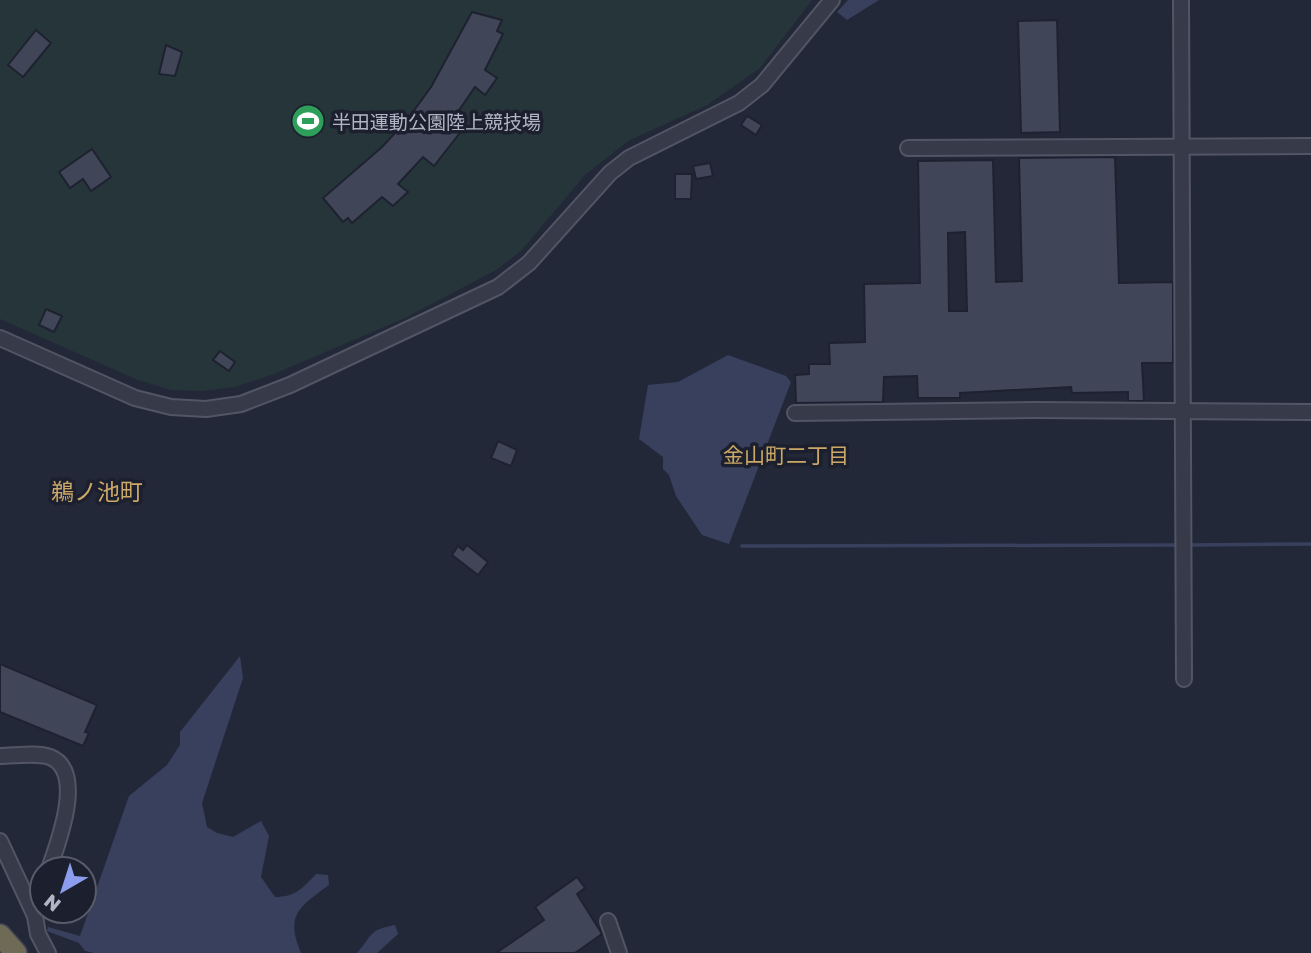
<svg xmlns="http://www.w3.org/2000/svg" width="1311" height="953" viewBox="0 0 1311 953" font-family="'Golos Text','Noto Sans JP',sans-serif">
<rect width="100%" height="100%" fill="#232838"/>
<path fill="#26353a" d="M 0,0 L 812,0 L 760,68 L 707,105 L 628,141 L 585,175 L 521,251 L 496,270 L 405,318 L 274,374 L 235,387 L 201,391 L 171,390 L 138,380 L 0,319 Z"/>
<g fill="#38405e">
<path d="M 848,0 L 879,0 L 847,20 L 837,12 Z"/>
<path d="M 728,355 L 786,376 L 791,382 L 729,544 L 702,535 L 676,496 L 669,475 L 663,469 L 663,457 L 639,439 L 648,385 L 678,382 Z"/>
<path d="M 240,656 L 243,678 L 202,803 L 207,827 L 217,833 L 233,837 L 261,821 L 269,836 L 261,877 L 275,897 C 295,897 303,888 316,874 L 328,875 L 329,885 C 299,907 285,915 301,953 L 94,953 L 85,951 L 79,943 L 47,931 L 48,927 L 80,936 L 129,796 L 167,765 L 180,745 L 180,732 Z"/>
<path d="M 395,925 L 398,934 L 377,953 L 357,953 C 373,935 368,930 395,925 Z"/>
</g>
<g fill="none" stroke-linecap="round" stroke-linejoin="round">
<g stroke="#38405e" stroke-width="3.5">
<path d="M 1189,545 L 1311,544"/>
<path d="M 742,546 L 1181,545"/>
</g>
</g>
<g fill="#404558" stroke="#1e2230" stroke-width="2" fill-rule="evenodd">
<path d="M 472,12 L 502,20 L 497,31 L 503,34 L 485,70 L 497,78 L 485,95 L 475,87 L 455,116 L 466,125 L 434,166 L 423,157 L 398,184 L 408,192 L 393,206 L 382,197 L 352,223 L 348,218 L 343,222 L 323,198 L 382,147 L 407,120 L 431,87 Z"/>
<path d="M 1057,20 L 1060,132 L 1021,133 L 1018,21 Z"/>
<path d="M 36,30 L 51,43 L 23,77 L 8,65 Z"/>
<path d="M 166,45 L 182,52 L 175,76 L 159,74 Z"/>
<path d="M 747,116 L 762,125 L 756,135 L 741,125 Z"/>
<path d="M 92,149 L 111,177 L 91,191 L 83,179 L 70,188 L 59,172 Z"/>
<path d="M 1115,157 L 1119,283 L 1173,282 L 1173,363 L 1142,363 L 1144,401 L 1128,401 L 1128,392 L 1072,393 L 1071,387 L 960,393 L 960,398 L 918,398 L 917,376 L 884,377 L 883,402 L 796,403 L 795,375 L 809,374 L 809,364 L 830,364 L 829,343 L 865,342 L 864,284 L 920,283 L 918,161 L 993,160 L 996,282 L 1022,281 L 1019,158 ZM 965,232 L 967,311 L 949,311 L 948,233 Z"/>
<path d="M 710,163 L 713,176 L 696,179 L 693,166 Z"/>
<path d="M 675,174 L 692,174 L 691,199 L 675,199 Z"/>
<path d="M 46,309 L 62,316 L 54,332 L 39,325 Z"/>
<path d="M 220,351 L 235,362 L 229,371 L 213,360 Z"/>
<path d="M 498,441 L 517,450 L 511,466 L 491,458 Z"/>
<path d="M 467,545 L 488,562 L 478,575 L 452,555 L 458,546 L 463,550 Z"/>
<path d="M 0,664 L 97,705 L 85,732 L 89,733 L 83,746 L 0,712 Z"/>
<path d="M 577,877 L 585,888 L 577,894 L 602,934 L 575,953 L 496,953 L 544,920 L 535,907 Z"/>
</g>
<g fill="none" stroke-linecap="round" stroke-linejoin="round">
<defs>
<g id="minor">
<path d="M 1181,0 L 1184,679"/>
<path d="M 908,148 L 1311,146"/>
<path d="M 0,338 L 135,398 L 171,407 L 206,409 L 241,404 L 290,385 L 498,287 L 529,263 L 610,173 L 629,158 L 739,103 L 762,85 L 832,0"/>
<path d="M 795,413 L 1034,410 L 1311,412"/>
<path d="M 0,756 C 15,756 36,752 50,757 C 86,771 58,843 49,869"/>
<path d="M 0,841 L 35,916 L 38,934 L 48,953"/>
<path d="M 35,916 L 42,892"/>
<path d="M 608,921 L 619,953"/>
</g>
<path id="highway" d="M 0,935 L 16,953"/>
</defs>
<use href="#minor" stroke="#525564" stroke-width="18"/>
<use href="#highway" stroke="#3f4251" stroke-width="24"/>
<use href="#minor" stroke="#373a49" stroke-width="14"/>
<use href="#highway" stroke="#6e6a55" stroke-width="21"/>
</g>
<defs>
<symbol id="stadium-disc" viewBox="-11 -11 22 22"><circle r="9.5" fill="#2e9e5b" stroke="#1c202e"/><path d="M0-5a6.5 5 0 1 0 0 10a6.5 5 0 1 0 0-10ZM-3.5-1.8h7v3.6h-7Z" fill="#fff"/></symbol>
</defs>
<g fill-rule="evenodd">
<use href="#stadium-disc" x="289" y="102" width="38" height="38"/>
</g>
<g text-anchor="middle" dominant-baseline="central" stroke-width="7" stroke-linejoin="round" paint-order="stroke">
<g font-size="19" fill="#b2b5c5" stroke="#1c202e" text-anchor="start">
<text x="332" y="121">半田運動公園陸上競技場</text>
</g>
<g font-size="21" fill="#cba867" stroke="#1c202e">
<text x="786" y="455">金山町二丁目</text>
</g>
<g font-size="23" fill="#cba867" stroke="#1c202e">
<text x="97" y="491">鵜ノ池町</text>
</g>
</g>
<g transform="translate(63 890) rotate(219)"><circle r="33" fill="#1c202e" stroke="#585c6a" stroke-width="2"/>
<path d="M0-5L12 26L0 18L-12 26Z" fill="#8c9def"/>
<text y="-10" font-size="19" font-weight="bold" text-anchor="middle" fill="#b2b5c5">N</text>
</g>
</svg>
